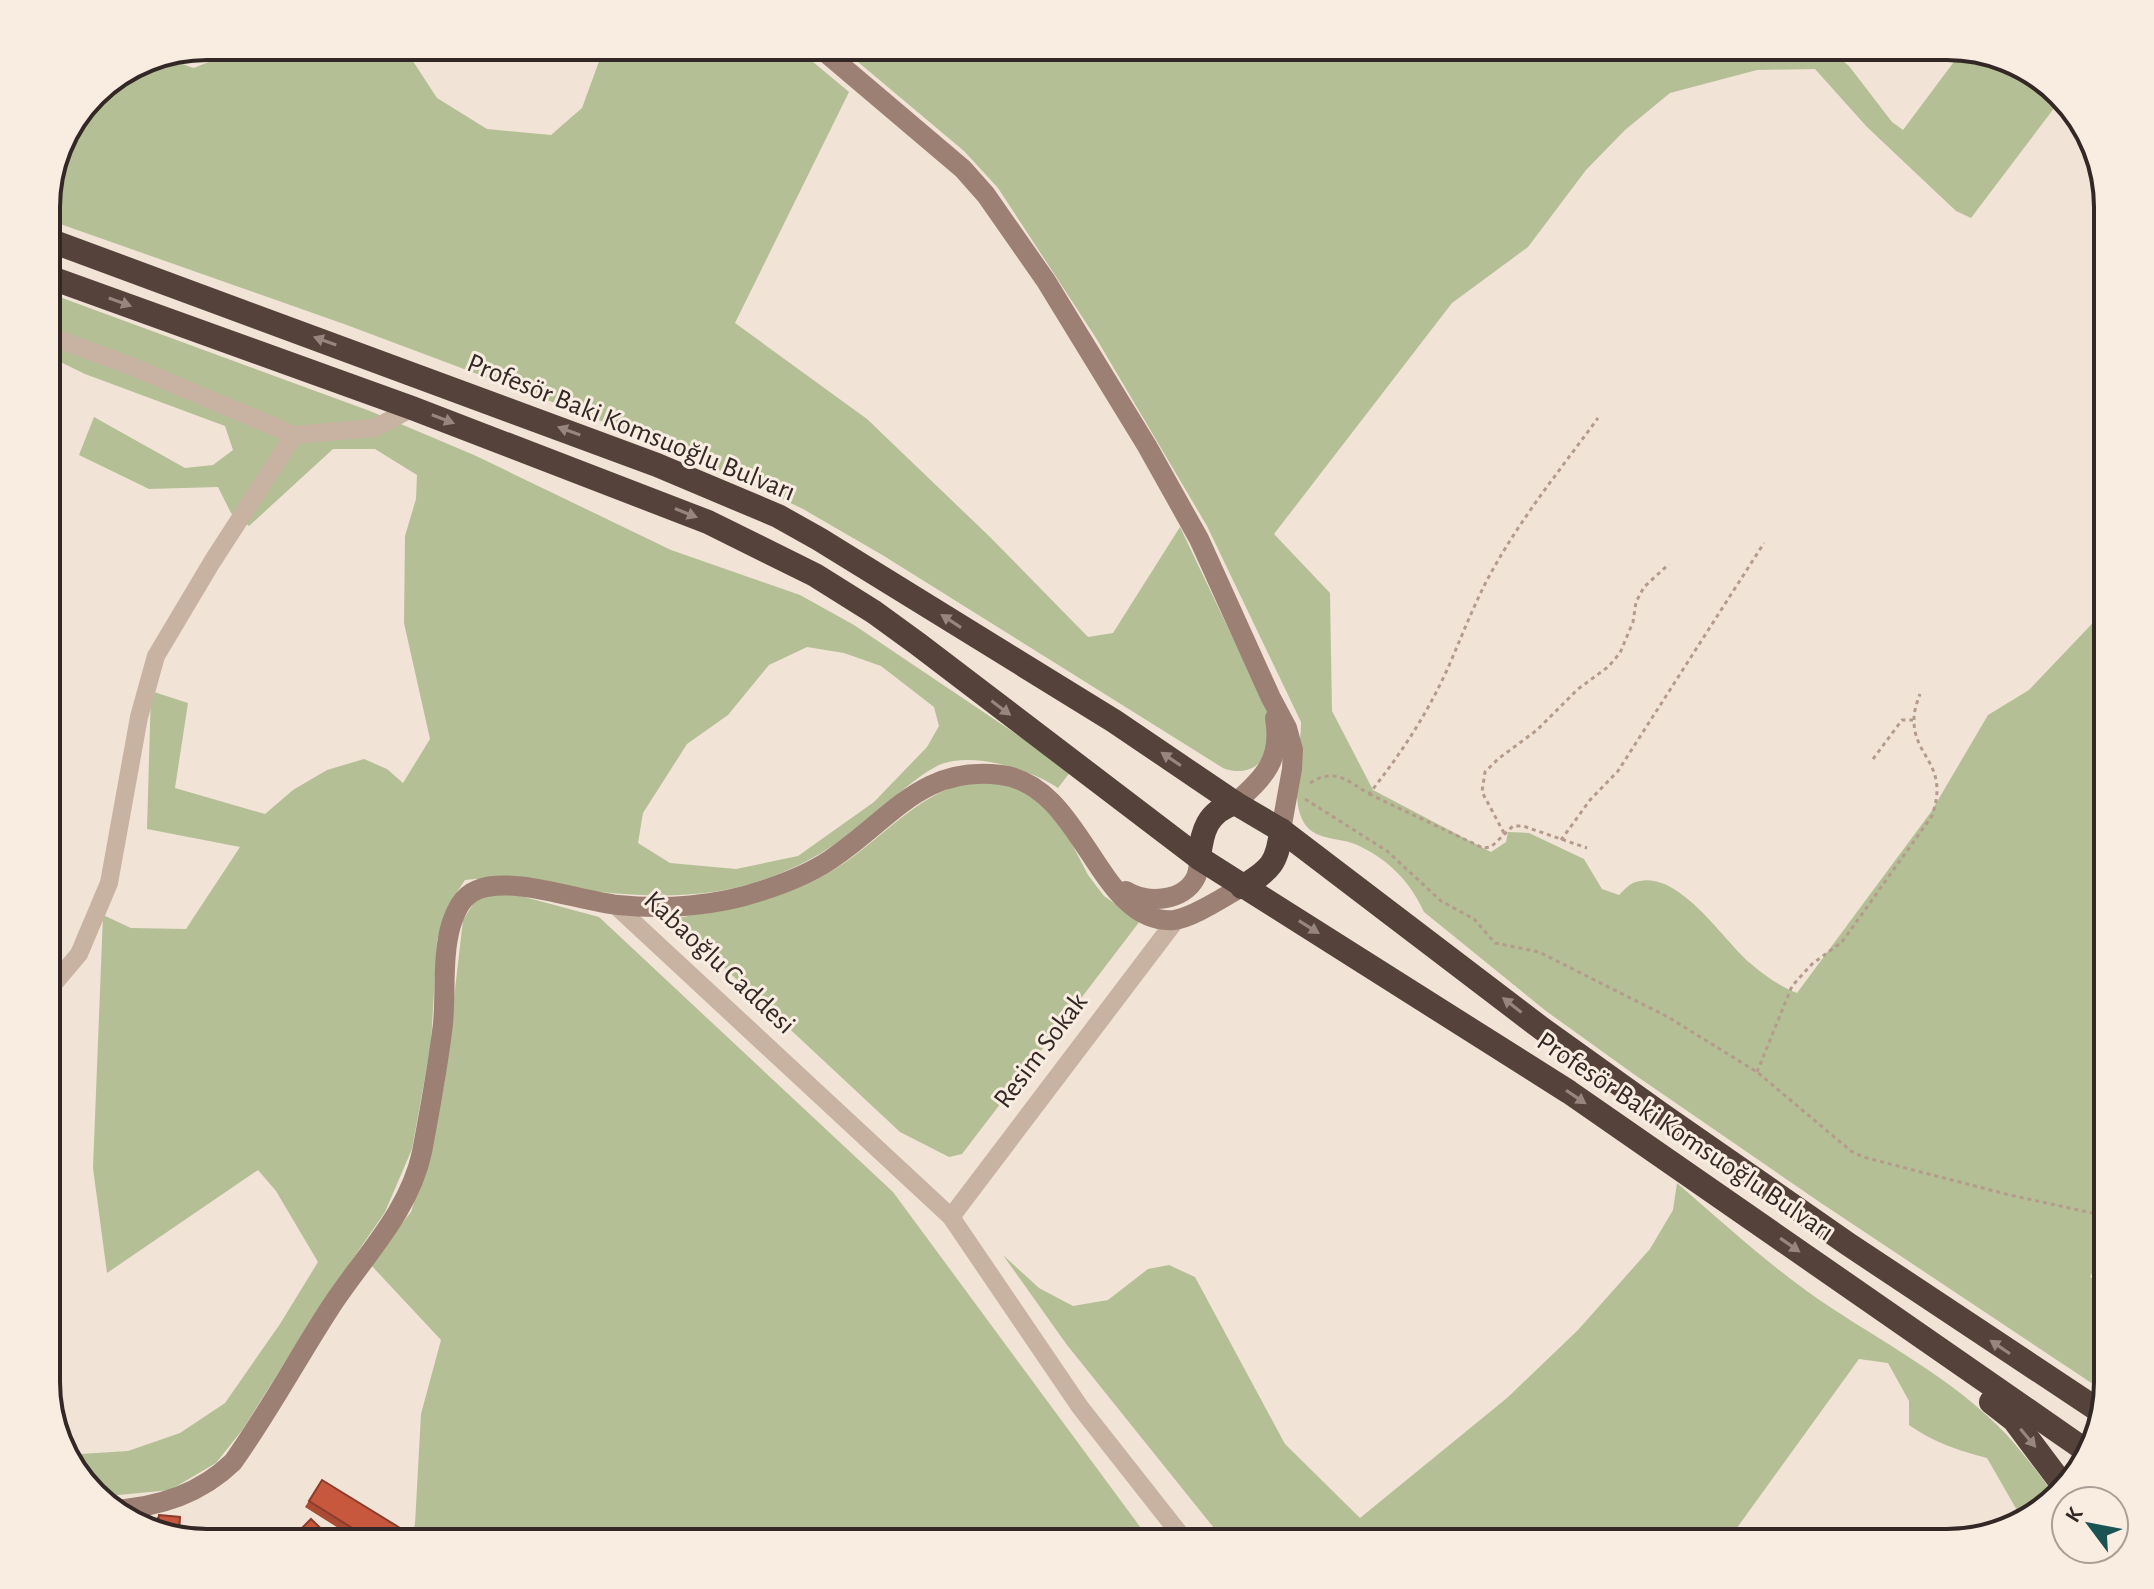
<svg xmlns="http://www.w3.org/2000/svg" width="2154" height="1589" viewBox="0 0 2154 1589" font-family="'Alegreya Sans',sans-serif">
<rect width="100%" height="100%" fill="#f1e3d6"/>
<g fill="#b4bf96" fill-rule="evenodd">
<path d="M 246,46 L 403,46 L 437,98 L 487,129 L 551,135 L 582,108 L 601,56 L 615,54 L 620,46 L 794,46 L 849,92 L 735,323 L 867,419 L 990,537 L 1088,637 L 1113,633 L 1180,527 L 1270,716 C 1270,724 1271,734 1270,742 C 1266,766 1245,777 1223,768 L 884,556 L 803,509 L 755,486 L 655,442 L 555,403 L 344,324 L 46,219 C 46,158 72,104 124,71 C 134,65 146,55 158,56 C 169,57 183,65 194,68 Z"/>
<path d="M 839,46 L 1825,46 L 1849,66 L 1892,122 L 1903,130 L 1962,51 L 2045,80 L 2061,99 L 1971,218 L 1956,211 L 1867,127 L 1815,69 L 1757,70 L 1670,93 L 1625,130 L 1586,170 L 1528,247 L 1452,303 L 1274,534 L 1330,593 L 1332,711 L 1373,790 L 1491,852 L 1506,842 L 1508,832 L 1529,833 L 1584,859 L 1602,889 L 1619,895 C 1622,892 1628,885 1633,883 C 1676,865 1722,939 1750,963 C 1764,975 1779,986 1797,993 L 1931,812 L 1988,715 L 2029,690 L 2108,607 L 2108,1205 L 2105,1208 L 2108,1211 L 2108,1243 L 2090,1277 L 2108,1284 L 2108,1383 L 2105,1392 L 1821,1203 L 1635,1075 L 1546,1011 L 1424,912 C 1410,881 1387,858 1355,844 C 1335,836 1309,842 1300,814 C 1292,789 1301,749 1301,722 L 1207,526 L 1096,338 L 998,188 L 964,151 Z"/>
<path d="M 46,292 L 370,411 L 474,455 L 671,550 L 800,595 L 854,625 L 1071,771 L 1058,788 C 1030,769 969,750 937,766 C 910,780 889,804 865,822 C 837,845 806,864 771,877 C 704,903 631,897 561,887 C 529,883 498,876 465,880 L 449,904 L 437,940 L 431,1044 L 412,1149 L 385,1212 L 315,1314 L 243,1429 L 216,1463 L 170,1490 L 98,1497 L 64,1455 L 128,1451 L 180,1433 L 225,1403 L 280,1324 L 318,1262 L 276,1191 L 258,1170 L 107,1273 L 93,1168 L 103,915 L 131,928 L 186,929 L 240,847 L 147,829 L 151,691 L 188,703 L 175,788 L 265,814 L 293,790 L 327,770 L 364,759 L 387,769 L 403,783 L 430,739 L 404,623 L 405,536 L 416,499 L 417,475 L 375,449 L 333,449 L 249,526 L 231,513 L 218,487 L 149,489 L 79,455 L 94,417 L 185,468 L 213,465 L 233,450 L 225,426 L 85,374 L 46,355 ZM 807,647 L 844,653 L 881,666 L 934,707 L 939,726 L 927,747 L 874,802 L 798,856 L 736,869 L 670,863 L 638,843 L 643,813 L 687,744 L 728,715 L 769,665 Z"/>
<path d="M 973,780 L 1009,783 L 1035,795 L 1069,838 L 1088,875 L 1104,896 L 1140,921 L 962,1154 L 949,1157 L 900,1132 L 672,919 C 727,909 787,899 835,869 C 886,837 911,797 973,780 Z"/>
<path d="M 502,891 L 599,917 L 893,1192 L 1152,1543 L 410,1543 L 415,1524 L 421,1414 L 441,1340 L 370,1264 L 411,1212 L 428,1159 L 444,1085 L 463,920 L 475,901 Z"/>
<path d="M 1677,1183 C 1722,1222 1768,1264 1818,1299 C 1881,1342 1953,1378 2006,1434 C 2024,1454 2040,1475 2055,1496 L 2020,1525 L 2018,1512 L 1987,1458 C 1957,1450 1935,1443 1909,1425 L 1909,1401 L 1888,1363 L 1859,1359 L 1726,1543 L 1226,1543 L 1067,1345 L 1003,1255 L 1039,1288 L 1073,1306 L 1108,1300 L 1148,1269 L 1169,1265 L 1195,1277 L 1285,1444 L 1360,1518 L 1507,1398 L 1578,1330 L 1650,1249 L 1673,1210 Z"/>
</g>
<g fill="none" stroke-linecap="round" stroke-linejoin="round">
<g stroke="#b49b8c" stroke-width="3" stroke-dasharray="4 4" stroke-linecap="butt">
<path d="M 1873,759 L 1902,720 L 1913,720"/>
<path d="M 1310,783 C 1335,767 1348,781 1369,794 C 1400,755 1426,716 1447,670 C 1463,634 1476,598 1496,564 C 1525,513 1563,466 1598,418"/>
<path d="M 1369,794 L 1483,848 L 1491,847 L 1513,826 L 1523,826 L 1587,848"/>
<path d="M 1305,799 L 1387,851 L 1441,901 L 1474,919 L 1495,943 L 1539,952 L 1668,1017 L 1757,1072 L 1851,1151 L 1863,1157 L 2010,1195 L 2097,1214 L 2108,1219"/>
<path d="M 1504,833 L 1482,792 L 1485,772 L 1498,759 L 1537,730 L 1578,689 L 1608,667 L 1620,653 L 1633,622 L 1636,602 L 1644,587 L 1669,564"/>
<path d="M 1561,840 L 1590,800 L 1618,771 L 1764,543"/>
<path d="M 1757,1072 L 1792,986 L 1812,964 L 1842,942 L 1932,816 C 1950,763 1913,758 1914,719 C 1914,711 1917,702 1920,694"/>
</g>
<g stroke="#c8b2a2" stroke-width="18">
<path d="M 294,435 L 375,428 L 412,408"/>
<path d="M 615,905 L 951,1217 L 1080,1407 L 1187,1543"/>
<path d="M 46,993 L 79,954 L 109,883 L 139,717 L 156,656 L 212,562 L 294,435 L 126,364 L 46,335"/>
<path d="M 951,1217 L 1176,920"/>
</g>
<g stroke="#9c8074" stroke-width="20">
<path d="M 818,46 L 963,169 L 986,195 L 1046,281 L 1147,446 L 1199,539 L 1271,698 L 1287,728 L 1293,750 L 1292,769 L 1281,830"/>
<path d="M 1235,803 C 1265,777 1282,759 1275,718"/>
<path d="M 1126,891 C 1147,904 1184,902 1196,877 C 1198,872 1199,864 1199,858"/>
<path d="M 110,1510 C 156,1508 199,1495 233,1462 C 268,1413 297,1359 330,1308 C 363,1257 409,1213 422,1152 C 430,1109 438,1067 443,1024 C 446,992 442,956 451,925 C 456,910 462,896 477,890 C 510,875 580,901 618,905 C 664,910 717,906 761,891 C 786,883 816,871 837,855 C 893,816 924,765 1001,775 C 1084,785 1098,926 1174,920 C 1193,918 1225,896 1242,887"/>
</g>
<g stroke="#54423b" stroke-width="24">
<path d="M 46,239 L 657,465 L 778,516 L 819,539 L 1114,721 L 1235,803 L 1281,830 L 1541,1028 L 1661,1114 L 1848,1244 L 2098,1410"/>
<path d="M 46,276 L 412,408 L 708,522 L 815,575 L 874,612 L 918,644 L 1199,858 L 1569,1092 L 2085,1450"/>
<path d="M 1199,858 C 1202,831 1207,812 1235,803"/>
<path d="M 1242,887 C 1270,870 1278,863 1281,830"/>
<path d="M 1991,1402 L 2014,1420 L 2065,1488"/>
</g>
</g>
<g fill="#ab4b34">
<path d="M 322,1480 L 390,1543 L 362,1543 L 305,1507 Z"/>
<path d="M 159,1515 L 179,1533 L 154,1525 L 154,1521 Z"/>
<path d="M 296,1534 L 336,1543 L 295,1543 L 292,1540 Z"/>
</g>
<g fill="#c7573d" stroke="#8b3d2b" stroke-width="2">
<path d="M 322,1480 L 400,1528 L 390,1543 L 376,1543 L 309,1501 Z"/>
<path d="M 159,1515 L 180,1517 L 179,1533 L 158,1526 Z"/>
<path d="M 311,1519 L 336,1543 L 305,1543 L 296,1534 Z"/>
</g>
<defs><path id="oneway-solid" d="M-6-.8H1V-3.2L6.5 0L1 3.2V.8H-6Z" transform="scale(2)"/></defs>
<g fill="#96867e">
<use href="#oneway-solid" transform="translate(120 302) rotate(20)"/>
<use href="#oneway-solid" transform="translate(325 341) rotate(-160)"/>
<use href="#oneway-solid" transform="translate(443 419) rotate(21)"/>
<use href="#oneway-solid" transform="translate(569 431) rotate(-160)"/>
<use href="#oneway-solid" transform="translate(686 513) rotate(22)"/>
<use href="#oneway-solid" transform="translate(951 621) rotate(-147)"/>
<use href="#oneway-solid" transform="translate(1001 708) rotate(37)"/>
<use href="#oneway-solid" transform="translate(1171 759) rotate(-146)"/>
<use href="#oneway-solid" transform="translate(1309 927) rotate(32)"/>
<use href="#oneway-solid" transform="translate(1512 1005) rotate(-142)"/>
<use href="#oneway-solid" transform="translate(1576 1097) rotate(34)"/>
<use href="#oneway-solid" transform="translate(1790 1245) rotate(35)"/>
<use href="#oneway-solid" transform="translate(2000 1347) rotate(-146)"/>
<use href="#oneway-solid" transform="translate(2028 1438) rotate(50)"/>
</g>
<g text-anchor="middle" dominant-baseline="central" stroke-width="6" stroke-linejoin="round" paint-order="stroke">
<g font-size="28" fill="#332825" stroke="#f9ede2">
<text transform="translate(631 428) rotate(22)">Profesör Baki Komsuoğlu Bulvarı</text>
<text transform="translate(719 963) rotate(43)">Kabaoğlu Caddesi</text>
<text transform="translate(1041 1051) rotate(-53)">Resim Sokak</text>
<text transform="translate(1685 1137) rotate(34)">Profesör Baki Komsuoğlu Bulvarı</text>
</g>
</g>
<path d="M0 0H2154V1589H0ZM207 60H1947A147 147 0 0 1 2094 207V1382A147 147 0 0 1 1947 1529H207A147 147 0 0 1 60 1382V207A147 147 0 0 1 207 60Z" fill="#f9ede2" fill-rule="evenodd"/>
<path fill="none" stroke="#332825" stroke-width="4" d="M207 60H1947A147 147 0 0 1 2094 207V1382A147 147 0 0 1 1947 1529H207A147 147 0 0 1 60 1382V207A147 147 0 0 1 207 60Z"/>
<g transform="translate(2090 1525) rotate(302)"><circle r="38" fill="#f9ede2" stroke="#aa9e96" stroke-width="2"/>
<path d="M0-6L14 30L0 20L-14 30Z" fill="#1a5354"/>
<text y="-12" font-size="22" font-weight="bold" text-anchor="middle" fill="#332825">K</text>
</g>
</svg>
